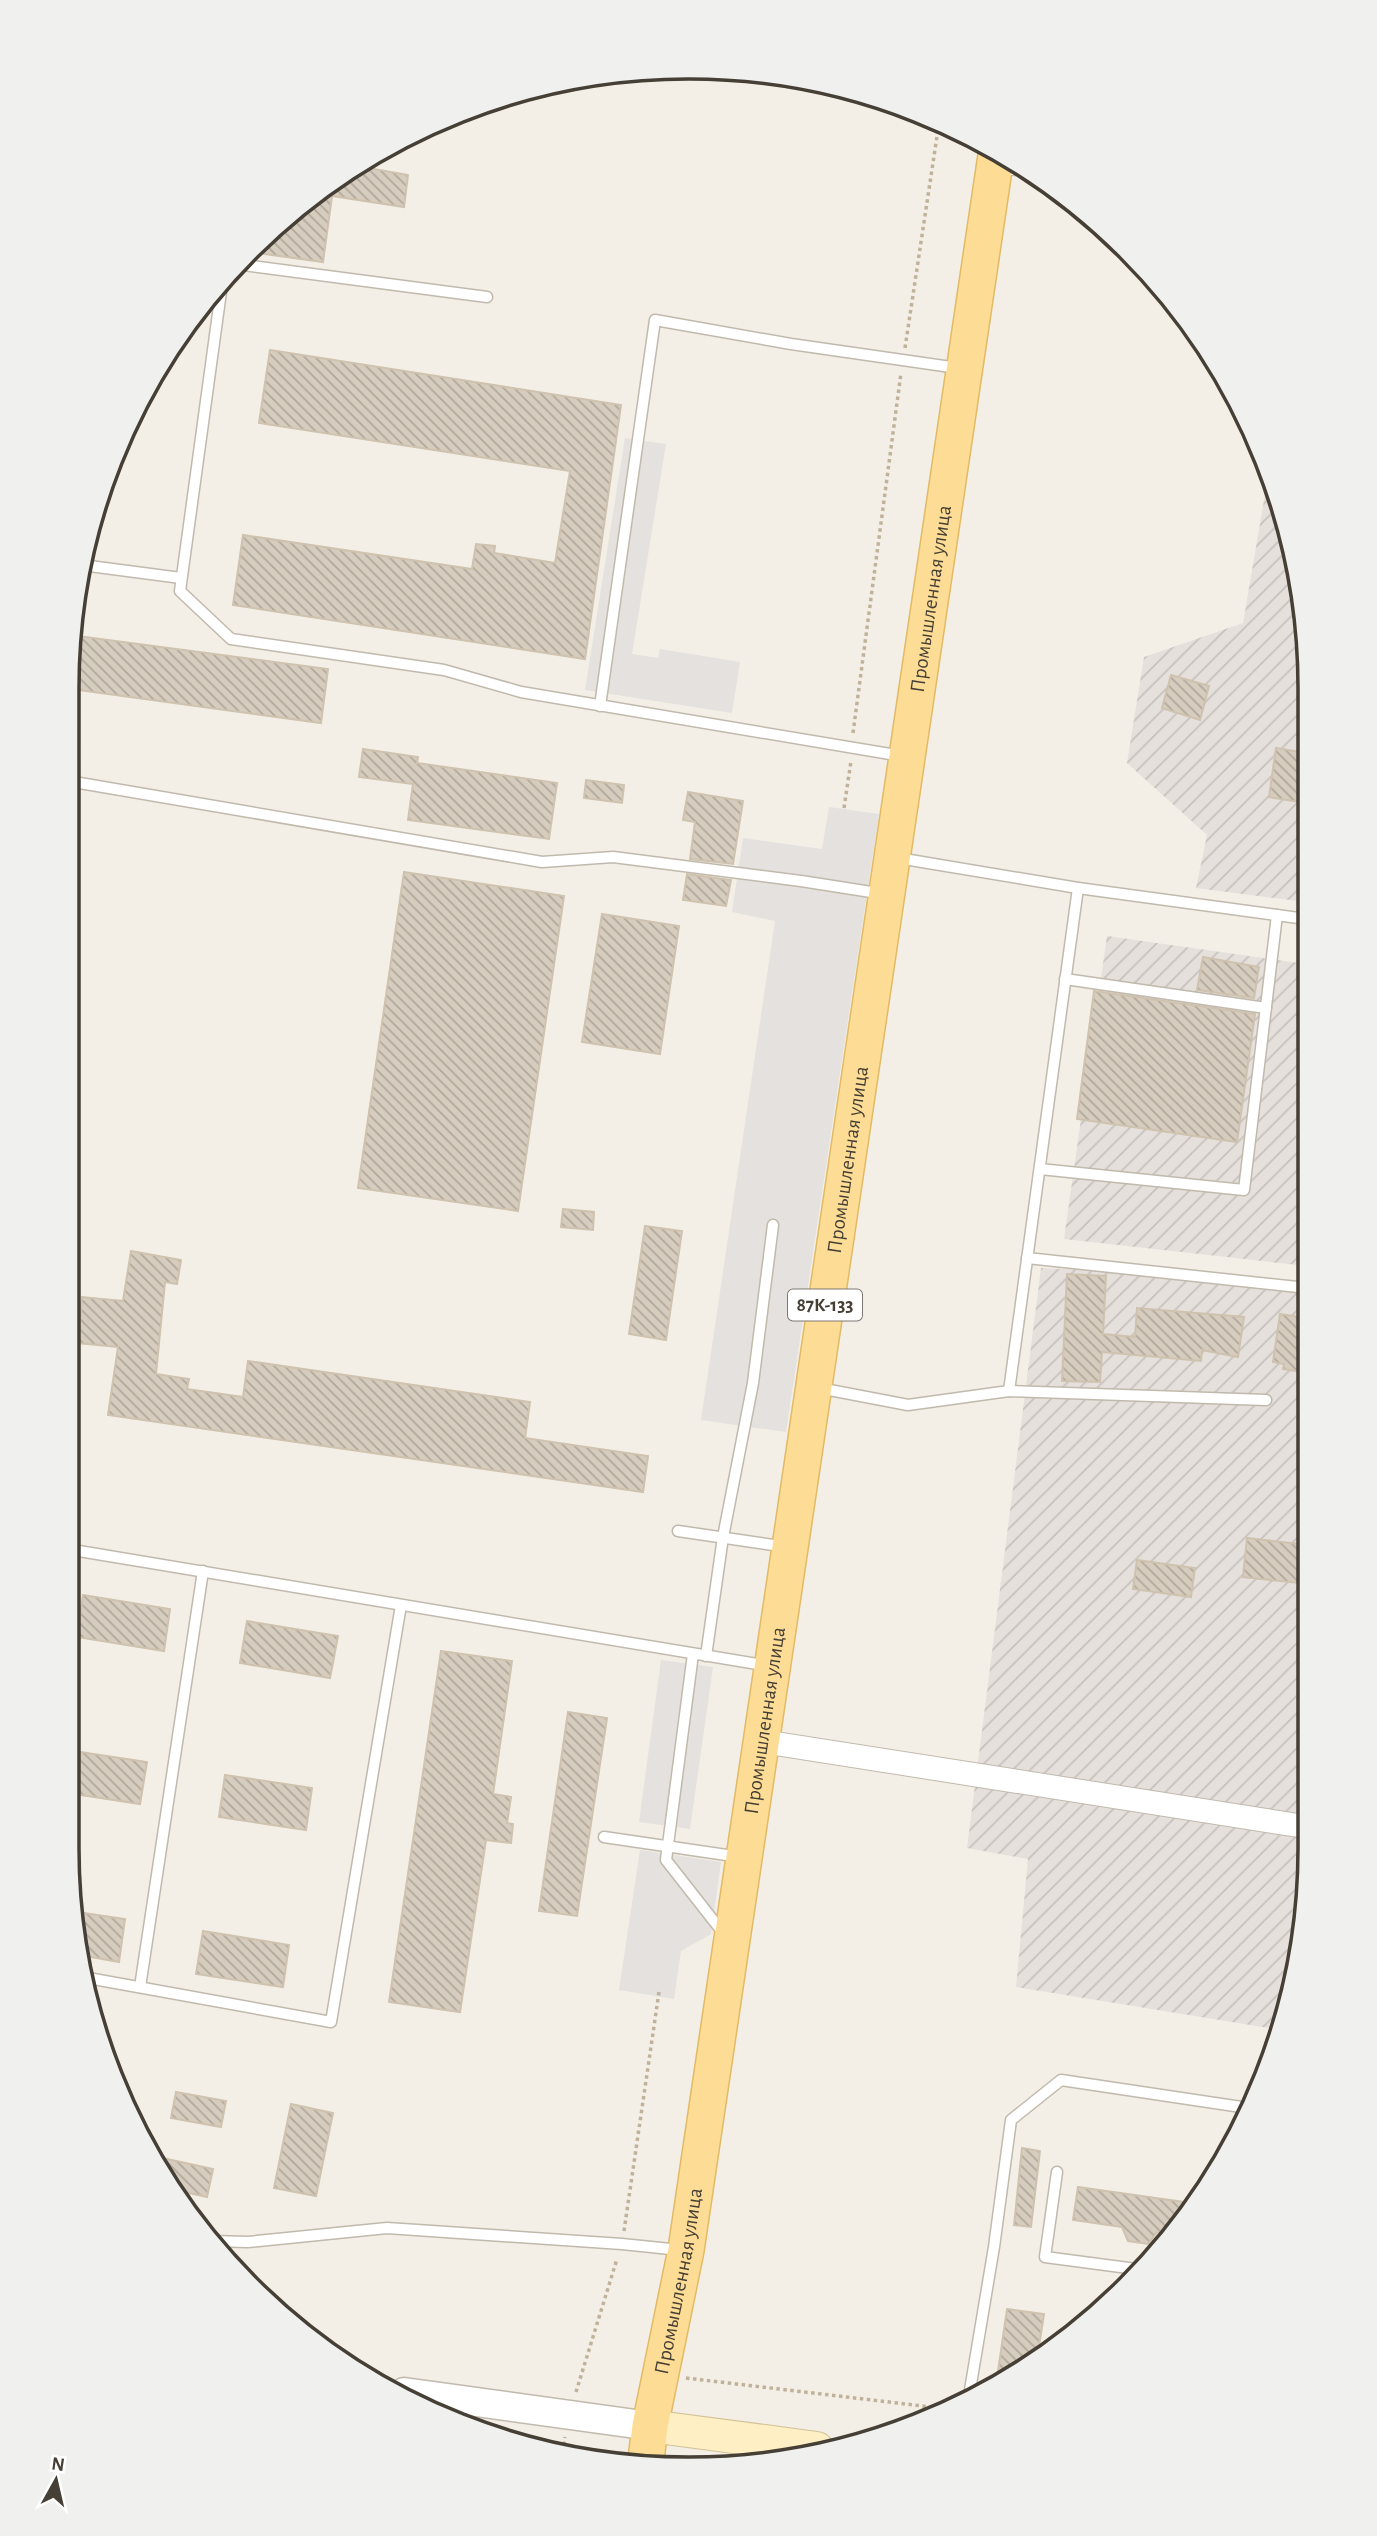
<svg xmlns="http://www.w3.org/2000/svg" width="1377" height="2536" viewBox="0 0 1377 2536" font-family="'Alegreya Sans',sans-serif">
<defs>
<pattern id="industrial-furrows" width="10" height="10" patternUnits="userSpaceOnUse" patternTransform="scale(1.75)"><rect width="10" height="10" fill="#e5e0db"/><path d="M-1 1l2-2M0 10L10 0M9 11l2-2" fill="none" stroke="#c6c1bd"/></pattern>
<pattern id="building-back-hatch" width="6" height="6" patternUnits="userSpaceOnUse" patternTransform="scale(1.75)"><rect width="6" height="6" fill="#d7cdbf"/><path d="M-1 5l2 2M0 0l6 6M5-1l2 2" fill="none" stroke="#b0a89c"/></pattern>
</defs>
<rect width="100%" height="100%" fill="#f3efe6"/>
<g fill="url(#industrial-furrows)">
<path d="M 1269,471 L 1277,488 L 1305,608 L 1306,902 L 1196,888 L 1207,835 L 1127,763 L 1144,657 L 1243,623 Z"/>
<path d="M 1107,936 L 1306,964 L 1307,1266 L 1064,1239 Z"/>
<path d="M 1041,1268 L 1120,1271 L 1307,1292 L 1309,1888 L 1289,2009 L 1281,2030 L 1016,1987 L 1028,1859 L 967,1848 Z"/>
</g>
<g fill="#e4e1de">
<path d="M 625,438 L 666,444 L 632,654 L 658,658 L 660,649 L 740,662 L 732,713 L 585,690 Z"/>
<path d="M 829,807 L 879,814 L 786,1432 L 701,1420 L 775,921 L 732,912 L 743,838 L 822,849 Z"/>
<path d="M 661,1660 L 713,1667 L 690,1829 L 639,1822 Z"/>
<path d="M 640,1850 L 721,1862 L 711,1934 L 681,1951 L 674,1999 L 619,1990 Z"/>
</g>
<g fill="url(#building-back-hatch)" stroke="#cfc2af" stroke-width="2">
<path d="M 357,166 L 408,175 L 404,207 L 332,196 L 323,262 L 250,252 L 310,195 Z"/>
<path d="M 270,350 L 621,405 L 585,659 L 233,605 L 243,535 L 472,569 L 476,544 L 495,546 L 494,553 L 555,563 L 570,471 L 259,423 Z"/>
<path d="M 70,635 L 328,669 L 321,723 L 78,690 L 80,677 L 68,675 Z"/>
<path d="M 1171,675 L 1209,686 L 1200,720 L 1162,708 Z"/>
<path d="M 1276,748 L 1306,753 L 1306,803 L 1269,797 Z"/>
<path d="M 363,749 L 418,757 L 417,763 L 557,783 L 549,839 L 408,820 L 413,784 L 359,777 Z"/>
<path d="M 586,780 L 624,785 L 622,803 L 584,798 Z"/>
<path d="M 688,792 L 743,801 L 733,864 L 690,859 L 695,822 L 683,820 Z"/>
<path d="M 404,872 L 564,896 L 518,1211 L 358,1188 Z"/>
<path d="M 687,874 L 731,880 L 726,906 L 683,900 Z"/>
<path d="M 602,914 L 679,926 L 660,1054 L 582,1042 Z"/>
<path d="M 1203,957 L 1259,967 L 1254,998 L 1197,990 Z"/>
<path d="M 1094,991 L 1255,1014 L 1237,1142 L 1077,1119 Z"/>
<path d="M 563,1209 L 594,1212 L 593,1230 L 561,1227 Z"/>
<path d="M 645,1226 L 682,1231 L 666,1340 L 629,1334 Z"/>
<path d="M 131,1251 L 181,1260 L 177,1284 L 165,1282 L 156,1374 L 189,1379 L 187,1389 L 243,1397 L 248,1361 L 530,1402 L 525,1438 L 648,1456 L 643,1492 L 108,1415 L 118,1347 L 78,1343 L 82,1297 L 123,1301 Z"/>
<path d="M 1067,1274 L 1106,1276 L 1103,1334 L 1135,1337 L 1137,1308 L 1244,1317 L 1238,1357 L 1202,1350 L 1201,1361 L 1102,1352 L 1100,1382 L 1062,1381 Z"/>
<path d="M 1280,1314 L 1307,1318 L 1308,1373 L 1283,1369 L 1284,1364 L 1273,1362 Z"/>
<path d="M 1247,1538 L 1308,1545 L 1308,1584 L 1243,1577 Z"/>
<path d="M 1137,1560 L 1195,1568 L 1191,1597 L 1133,1589 Z"/>
<path d="M 83,1595 L 170,1609 L 164,1651 L 77,1637 Z"/>
<path d="M 247,1621 L 338,1636 L 330,1678 L 240,1663 Z"/>
<path d="M 441,1651 L 512,1661 L 493,1794 L 511,1797 L 507,1823 L 513,1824 L 511,1843 L 486,1840 L 460,2012 L 389,2002 Z"/>
<path d="M 568,1712 L 607,1718 L 577,1916 L 539,1911 Z"/>
<path d="M 67,1750 L 147,1762 L 140,1804 L 67,1793 Z"/>
<path d="M 225,1775 L 312,1788 L 306,1830 L 219,1817 Z"/>
<path d="M 77,1912 L 125,1919 L 119,1962 L 85,1956 Z"/>
<path d="M 203,1931 L 289,1945 L 283,1987 L 196,1974 Z"/>
<path d="M 176,2092 L 226,2101 L 221,2127 L 171,2118 Z"/>
<path d="M 291,2104 L 333,2113 L 316,2196 L 274,2188 Z"/>
<path d="M 1022,2148 L 1040,2151 L 1031,2227 L 1014,2225 Z"/>
<path d="M 158,2157 L 213,2169 L 207,2197 L 176,2190 Z"/>
<path d="M 1078,2187 L 1191,2203 L 1166,2234 L 1157,2232 L 1148,2244 L 1128,2241 L 1122,2227 L 1073,2220 Z"/>
<path d="M 1007,2309 L 1044,2314 L 1038,2353 L 997,2378 Z"/>
</g>
<g fill="none" stroke-linecap="round" stroke-linejoin="round">
<defs>
<g id="service">
<path d="M 236,264 L 487,297"/>
<path d="M 223,277 L 180,591 L 231,639 L 444,670 L 521,692 L 902,756"/>
<path d="M 82,565 L 181,578"/>
<path d="M 600,706 L 655,320 L 791,344 L 958,368"/>
<path d="M 68,781 L 542,862 L 613,857 L 801,881 L 884,894"/>
<path d="M 898,858 L 1078,888 L 1306,919"/>
<path d="M 1065,979 L 1266,1008"/>
<path d="M 1040,1169 L 1244,1190 L 1277,915"/>
<path d="M 1027,1258 L 1307,1288"/>
<path d="M 819,1388 L 908,1405 L 1009,1391 L 1266,1400"/>
<path d="M 1009,1391 L 1078,888"/>
<path d="M 678,1531 L 787,1547"/>
<path d="M 67,1549 L 769,1666"/>
<path d="M 693,1654 L 666,1860 L 724,1934"/>
<path d="M 706,1656 L 723,1537 L 753,1383 L 773,1225"/>
<path d="M 604,1837 L 740,1857"/>
<path d="M 88,1978 L 331,2022 L 401,1605"/>
<path d="M 140,1987 L 203,1571"/>
<path d="M 1057,2172 L 1045,2257 L 1136,2269"/>
<path d="M 211,2241 L 248,2242 L 387,2228 L 622,2244 L 680,2250"/>
<path d="M 969,2396 L 994,2247 L 1011,2120 L 1061,2080 L 1248,2108"/>
</g>
<g id="minor">
<path d="M 995,162 L 1020,164"/>
<path d="M 760,1741 L 1295,1825"/>
</g>
<path id="tertiary" d="M 404,2392 L 650,2426"/>
<path id="secondary" d="M 650,2426 L 817,2448"/>
<g id="primary">
<path id="s1" d="M 646,2460 L 650,2426 L 686,2250 L 997,149"/>
</g>
</defs>
<use href="#service" stroke="#c1b9ac" stroke-width="13"/>
<use href="#minor" stroke="#c1b9ac" stroke-width="25"/>
<use href="#tertiary" stroke="#c1b9ac" stroke-width="31"/>
<use href="#secondary" stroke="#d3c197" stroke-width="34"/>
<use href="#primary" stroke="#e2ba65" stroke-width="38"/>
<g stroke="#c0b29a" stroke-width="3.5" stroke-dasharray="3.5 3.5" stroke-linecap="butt">
<path d="M 905,348 L 939,123"/>
<path d="M 853,733 L 901,373"/>
<path d="M 844,808 L 851,761"/>
<path d="M 624,2231 L 659,1992"/>
<path d="M 686,2378 L 948,2409"/>
<path d="M 576,2392 L 617,2259"/>
<path d="M 563,2452 L 565,2437"/>
</g>
<use href="#service" stroke="#fff" stroke-width="10"/>
<use href="#minor" stroke="#fff" stroke-width="23"/>
<use href="#tertiary" stroke="#fff" stroke-width="28"/>
<use href="#secondary" stroke="#feefc5" stroke-width="32"/>
<use href="#primary" stroke="#fddd95" stroke-width="35"/>
</g>
<g text-anchor="middle" dominant-baseline="central" stroke-width="6" stroke-linejoin="round" paint-order="stroke">
<rect fill="#fff" stroke="#7e7972" stroke-width="2" x="788" y="1289.5" width="74" height="31" rx="5"/>
<g font-size="19" font-weight="bold" fill="#463f35">
<text x="825" y="1305">87К-133</text>
</g>
<g font-size="21" fill="#463f35" stroke="#fff">
<text stroke="none"><textPath href="#s1" startOffset="1883">Промышленная улица</textPath></text>
<text stroke="none"><textPath href="#s1" startOffset="1316">Промышленная улица</textPath></text>
<text stroke="none"><textPath href="#s1" startOffset="749">Промышленная улица</textPath></text>
<text stroke="none"><textPath href="#s1" startOffset="182">Промышленная улица</textPath></text>
</g>
</g>
<path d="M0 0H1377V2536H0ZM688 79H689A609 609 0 0 1 1298 688V1848A609 609 0 0 1 689 2457H688A609 609 0 0 1 79 1848V688A609 609 0 0 1 688 79Z" fill="#f0f0ef" fill-rule="evenodd"/>
<path fill="none" stroke="#463f35" stroke-width="3.5" d="M688 79H689A609 609 0 0 1 1298 688V1848A609 609 0 0 1 689 2457H688A609 609 0 0 1 79 1848V688A609 609 0 0 1 688 79Z"/>
<g transform="translate(56 2480) rotate(8)" stroke="#ffffff" stroke-width="5" paint-order="stroke">
<path d="M0-5L12 26L0 18L-12 26Z" fill="#463f35"/>
<text y="-10" font-size="19" font-weight="bold" text-anchor="middle" fill="#463f35">N</text>
</g>
</svg>
